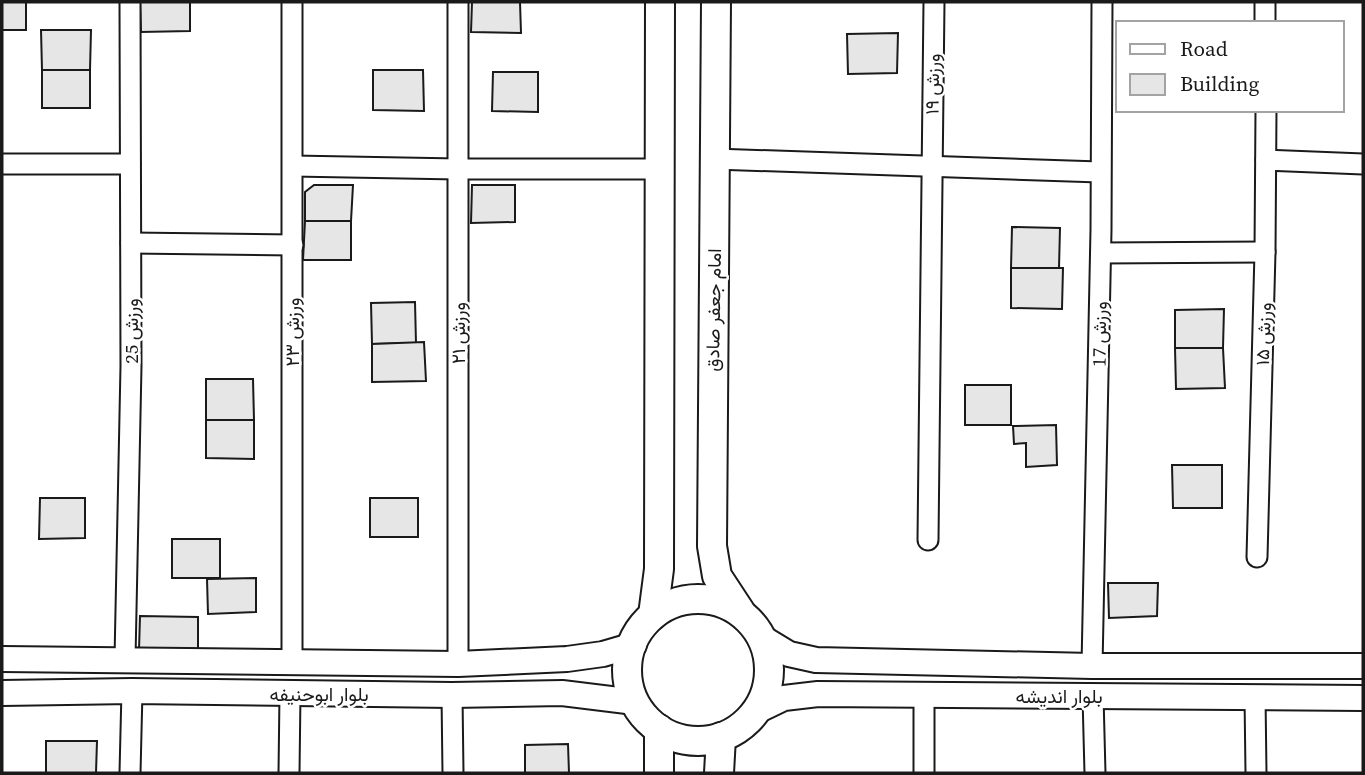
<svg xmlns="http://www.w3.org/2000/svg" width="1365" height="775" viewBox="0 0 1365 775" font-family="'Source Serif 4',Vazirmatn,serif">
<rect width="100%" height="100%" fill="#fff"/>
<g fill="#e6e6e6" stroke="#1a1a1a" stroke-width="2">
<rect x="2" y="2" width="24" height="28"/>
<path d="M 140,2 L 190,2 L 190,31 L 141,32 Z"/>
<path d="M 472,2 L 520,2 L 521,33 L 471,32 Z"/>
<path d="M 41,30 L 91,30 L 90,70 L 42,70 Z"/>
<path d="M 898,33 L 897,73 L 848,74 L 847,34 Z"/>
<rect x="42" y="70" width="48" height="38"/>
<path d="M 373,70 L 423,70 L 424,111 L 373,110 Z"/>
<path d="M 493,72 L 538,72 L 538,112 L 492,111 Z"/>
<path d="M 314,185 L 353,185 L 351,221 L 305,221 L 305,192 Z"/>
<path d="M 472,185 L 515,185 L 515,222 L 471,223 Z"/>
<path d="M 305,221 L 351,221 L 351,260 L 303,260 Z"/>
<path d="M 1012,227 L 1060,228 L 1059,268 L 1011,268 Z"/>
<path d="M 1011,268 L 1063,268 L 1062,309 L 1011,308 Z"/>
<path d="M 415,302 L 416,343 L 372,344 L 371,303 Z"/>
<path d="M 1224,309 L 1223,348 L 1175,348 L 1175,310 Z"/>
<path d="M 424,342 L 426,381 L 372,382 L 372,344 Z"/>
<path d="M 1175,348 L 1223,348 L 1225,388 L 1176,389 Z"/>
<path d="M 206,379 L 253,379 L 254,420 L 206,420 Z"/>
<rect x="965" y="385" width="46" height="40"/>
<path d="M 206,420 L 254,420 L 254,459 L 206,458 Z"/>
<path d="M 1056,425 L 1057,465 L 1026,467 L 1026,443 L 1014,444 L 1013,426 Z"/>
<path d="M 1172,465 L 1222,465 L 1222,508 L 1173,508 Z"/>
<path d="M 40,498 L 85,498 L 85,538 L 39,539 Z"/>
<rect x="370" y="498" width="48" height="39"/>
<rect x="172" y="539" width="48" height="39"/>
<path d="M 256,578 L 256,612 L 208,614 L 207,579 Z"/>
<path d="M 1108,583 L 1158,583 L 1157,616 L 1109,618 Z"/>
<path d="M 140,616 L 198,617 L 198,650 L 139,650 Z"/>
<path d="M 46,741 L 97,741 L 96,773 L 46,773 Z"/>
<path d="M 568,744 L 569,773 L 525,773 L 525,745 Z"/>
</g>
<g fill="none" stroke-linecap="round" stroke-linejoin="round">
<defs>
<g id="minor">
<path d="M 1265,2 L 1265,23"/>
<path d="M 714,159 L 1100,172"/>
<path d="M 1266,160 L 1363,164"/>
<path d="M 2,164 L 130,164"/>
<path d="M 293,166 L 458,169 L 660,169"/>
<path d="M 131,243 L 293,245"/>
<path d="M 1101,253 L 1265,252"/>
<path d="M 928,540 L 934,2"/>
<path d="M 1257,557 L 1265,252 L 1266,110"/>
<path d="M 125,659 L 131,366 L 130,2"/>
<path d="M 292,663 L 292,2"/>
<path d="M 458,664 L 458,2"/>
<path d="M 1092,666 L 1101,230 L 1102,2"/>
<path d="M 924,694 L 924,773"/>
<path d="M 452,695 L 453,773"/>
<path d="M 1093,696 L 1095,773"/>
<path d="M 1255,696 L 1256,773"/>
<path d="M 130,773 L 132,691"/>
<path d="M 289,773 L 290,694"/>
</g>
<g id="tertiary">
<path d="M 761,637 L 789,654 L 816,660 L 1092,666 L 1363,666"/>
<path d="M 2,659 L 458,664 L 567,659 L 603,654 L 634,645"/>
<path d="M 2,693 L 132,691 L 452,695 L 562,693 L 635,702"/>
<path d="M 757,711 L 784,698 L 818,694 L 1363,698"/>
</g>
<g id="secondary">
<path d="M 716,2 L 712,546 L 717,576 L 740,611"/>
<circle cx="698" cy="670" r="71"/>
<path d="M 653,615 L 659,569 L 660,2"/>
<path d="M 659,773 L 659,729"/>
<path d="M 719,773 L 721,737"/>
</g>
</defs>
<use href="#minor" stroke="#1a1a1a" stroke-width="23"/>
<use href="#tertiary" stroke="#1a1a1a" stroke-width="28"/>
<use href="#secondary" stroke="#1a1a1a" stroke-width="32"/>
<use href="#minor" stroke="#fff" stroke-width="19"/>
<use href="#tertiary" stroke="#fff" stroke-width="24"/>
<use href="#secondary" stroke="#fff" stroke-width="28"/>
</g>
<g text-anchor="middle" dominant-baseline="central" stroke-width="5" stroke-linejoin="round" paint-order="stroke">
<g font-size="19" fill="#1a1a1a" stroke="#fff">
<text transform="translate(932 84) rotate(-89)">ورزش ۱۹</text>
<text transform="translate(713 310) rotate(-89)">امام جعفر صادق</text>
<text transform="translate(131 331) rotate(-90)">ورزش 25</text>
<text transform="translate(292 332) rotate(-90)">ورزش ۲۳</text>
<text transform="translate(458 333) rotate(-90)">ورزش ۲۱</text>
<text transform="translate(1099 334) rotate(-89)">ورزش 17</text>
<text transform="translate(1263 334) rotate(-88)">ورزش ۱۵</text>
<text x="319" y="694">بلوار ابوحنیفه</text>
<text x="1059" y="696">بلوار اندیشه</text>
</g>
</g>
<rect width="1365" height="775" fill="none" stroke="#1a1a1a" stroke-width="7"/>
<rect x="1116" y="21" width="228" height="91" fill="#ffffff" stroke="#a3a3a3" stroke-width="2"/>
<rect x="1130" y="44" width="35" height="10" fill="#ffffff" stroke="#a3a3a3" stroke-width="2"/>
<text x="1180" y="56" font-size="21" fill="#1a1a1a">Road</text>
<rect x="1130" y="74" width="35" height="21" fill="#e6e6e6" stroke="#a3a3a3" stroke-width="2"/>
<text x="1180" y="91" font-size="21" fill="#1a1a1a">Building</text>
</svg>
